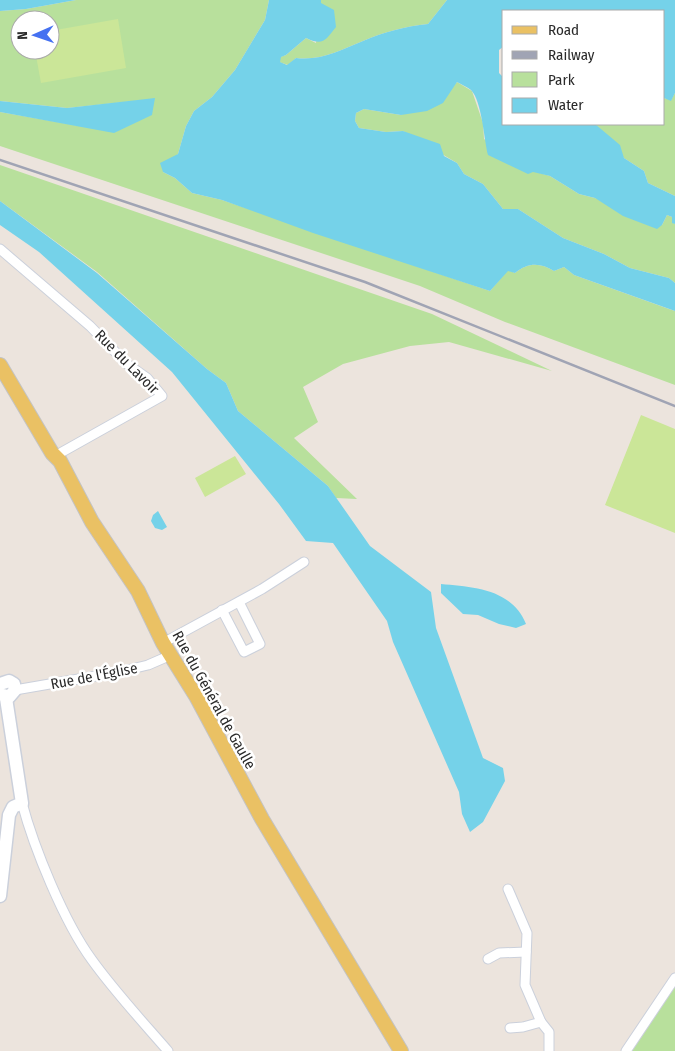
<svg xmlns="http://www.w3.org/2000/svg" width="675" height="1051" viewBox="0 0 675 1051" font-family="'Fira Sans Condensed',sans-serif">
<rect width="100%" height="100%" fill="#ece4dd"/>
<g fill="#b8e09c" fill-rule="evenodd">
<path d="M 76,0 L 269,0 L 265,20 L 235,70 L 212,97 L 194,111 L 186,126 L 178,154 L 163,172 L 175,178 L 192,193 L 222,200 L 490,291 L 508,270 L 515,273 C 529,262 540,263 554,271 L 564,267 L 574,275 L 669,309 L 675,311 L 675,385 L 505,322 L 420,286 L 0,146 L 0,112 L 114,132 L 154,99 L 67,108 L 0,101 L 0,11 L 26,9 ZM 20,20 L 50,20 L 50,50 L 20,50 Z"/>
<path d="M 321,0 L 447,0 L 428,24 C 406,26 384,32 363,41 C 341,50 321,61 296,58 L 288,65 L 279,62 L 280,57 L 286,55 L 306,38 L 316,43 Z"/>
<path d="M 457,82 L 472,91 L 483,123 L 484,139 L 533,171 L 550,176 L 579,194 L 595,198 L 662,225 L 667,215 L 672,217 L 672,222 L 675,224 L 675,283 L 669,278 L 630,268 L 604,254 L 563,238 L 518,209 L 503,209 L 483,184 L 464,174 L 457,163 L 403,131 L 386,132 L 359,128 L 355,121 L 356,113 L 364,109 L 401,115 L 451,89 Z"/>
<path d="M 675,93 L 675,196 L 648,183 L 644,171 L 624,158 L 595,124 L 664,124 L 664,98 L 671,100 Z"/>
<path d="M 0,165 L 432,314 L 552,371 L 449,342 L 410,346 L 343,364 L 303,387 L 318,422 L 294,438 L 357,499 L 336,498 L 328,486 L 238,411 L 226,383 L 207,369 L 97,272 L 0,201 Z"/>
<path d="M 675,978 L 675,1051 L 626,1051 Z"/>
</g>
<g fill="#cbe698">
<path d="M 118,19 L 126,68 L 41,83 L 35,50 L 50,50 L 50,31 Z"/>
<path d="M 641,415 L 675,429 L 675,533 L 605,505 Z"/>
<path d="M 235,456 L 246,474 L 205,497 L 195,478 Z"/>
</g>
<g fill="#75d2e9">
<path d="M 0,0 L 76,0 L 26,9 L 0,11 Z"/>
<path d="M 269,0 L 321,0 L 321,3 L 334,10 L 336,27 C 325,41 323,46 306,38 L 286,55 L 281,57 L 280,62 L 287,65 L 296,58 C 321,61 341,50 363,41 C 384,32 406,26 428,24 L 447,0 L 675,0 L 675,93 L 671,101 L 664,98 L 664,11 L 504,11 L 504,46 L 499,50 L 499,73 L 504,78 L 504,124 L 595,124 L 620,145 L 624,158 L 644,171 L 648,183 L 675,196 L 675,224 L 672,223 L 672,217 L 667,215 L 662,225 L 657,229 L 623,216 L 595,198 L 579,194 L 550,176 L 533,172 L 528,174 L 488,155 C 484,140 482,101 471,90 C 467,87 461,84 457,82 L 443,103 L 427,111 L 401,115 L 364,109 L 356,113 L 355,121 L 359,128 L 386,132 L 403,131 L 440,144 L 444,156 L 457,163 L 464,174 L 483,184 L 503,209 L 518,209 L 563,238 L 604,254 L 630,268 L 669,278 L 675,283 L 675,311 L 574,275 L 564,267 L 554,271 C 540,263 529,262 515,273 L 508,271 L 490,291 L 313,233 L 222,200 L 192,193 L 175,178 L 163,172 L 160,163 L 178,154 L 186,126 L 194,111 L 212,97 L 235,70 L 265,20 Z"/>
<path d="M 155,98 L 152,115 L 114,133 L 0,112 L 0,101 L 67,108 Z"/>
<path d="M 0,201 L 97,273 L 207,369 L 226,383 L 238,411 L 328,486 L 370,546 L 431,592 L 436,628 L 483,758 L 503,768 L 505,781 L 483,822 L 470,832 L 462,814 L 459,792 L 393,642 L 387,621 L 333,543 L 306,541 L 279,504 L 172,372 L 39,252 L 0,225 Z"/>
<path d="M 158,511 L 167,527 L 162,530 L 155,528 L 151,521 L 153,515 Z"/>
<path d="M 441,584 C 474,587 512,589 526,624 L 516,628 L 499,624 L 478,615 L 463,614 L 441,593 Z"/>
</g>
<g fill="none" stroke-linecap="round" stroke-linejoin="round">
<defs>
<g id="street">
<path d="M 0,249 L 90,326 L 127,364 L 147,378 L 162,396 L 55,456"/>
<path d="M 222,610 L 244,652 L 260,644 L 239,602"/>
<path d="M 163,643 L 262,589 L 304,562"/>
<path d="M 15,690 L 119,672 L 148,665 L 171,655"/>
<path d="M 22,803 C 34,848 64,922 92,960 C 115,992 142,1021 168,1051"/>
<path d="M 508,889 L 527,933 L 525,985 L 541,1022 L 549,1032 L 549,1051"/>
<path d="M 488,959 L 499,953 L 526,952"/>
<path d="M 510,1028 L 523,1027 L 541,1022"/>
<path d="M 626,1051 L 675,978"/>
</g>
<g id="secondary">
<path d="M 0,684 L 9,681 L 14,684 L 15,690 L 9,697 L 0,694"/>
<path d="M 0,896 L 9,815 L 13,807 L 22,803 L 6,698"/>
</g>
<path id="primary" d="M 0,365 L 52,453 L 60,461 L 92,522 L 138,591 L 163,643 L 196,696 L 262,819 L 401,1051"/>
</defs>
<use href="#street" stroke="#cbd0db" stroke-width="11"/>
<use href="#secondary" stroke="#cbd0db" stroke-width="15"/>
<use href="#primary" stroke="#c3c3c3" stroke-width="16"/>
<use href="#street" stroke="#fff" stroke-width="9"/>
<use href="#secondary" stroke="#fff" stroke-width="12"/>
<use href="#primary" stroke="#eac164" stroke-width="14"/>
<path stroke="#a0a4b4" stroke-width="2.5" d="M 0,160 L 365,282 L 675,406"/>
</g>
<g text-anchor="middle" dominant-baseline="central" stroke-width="5" stroke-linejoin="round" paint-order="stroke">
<g font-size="15" fill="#2a2a2a" stroke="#fff">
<text transform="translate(127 362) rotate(45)">Rue du Lavoir</text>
<text transform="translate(94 676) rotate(-11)">Rue de l'Église</text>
<text transform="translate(214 700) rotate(61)">Rue du Général de Gaulle</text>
</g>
</g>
<rect x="502" y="10" width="162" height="115" fill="#ffffff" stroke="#aaaaaa"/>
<rect x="512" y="26" width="25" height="8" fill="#eac164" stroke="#aaaaaa"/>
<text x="548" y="35" font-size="15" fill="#2a2a2a">Road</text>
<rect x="512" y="51" width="25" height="8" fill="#a0a4b4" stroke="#aaaaaa"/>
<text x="548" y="60" font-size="15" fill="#2a2a2a">Railway</text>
<rect x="512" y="72" width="25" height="15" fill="#b8e09c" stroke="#aaaaaa"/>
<text x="548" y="85" font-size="15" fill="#2a2a2a">Park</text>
<rect x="512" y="98" width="25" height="15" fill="#75d2e9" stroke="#aaaaaa"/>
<text x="548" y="110" font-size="15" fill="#2a2a2a">Water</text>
<g transform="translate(35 35) rotate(268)"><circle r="24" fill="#ffffff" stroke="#aaaaaa"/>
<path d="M0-4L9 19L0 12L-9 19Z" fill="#4571f1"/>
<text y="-8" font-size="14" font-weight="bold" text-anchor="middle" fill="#2a2a2a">N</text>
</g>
</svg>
